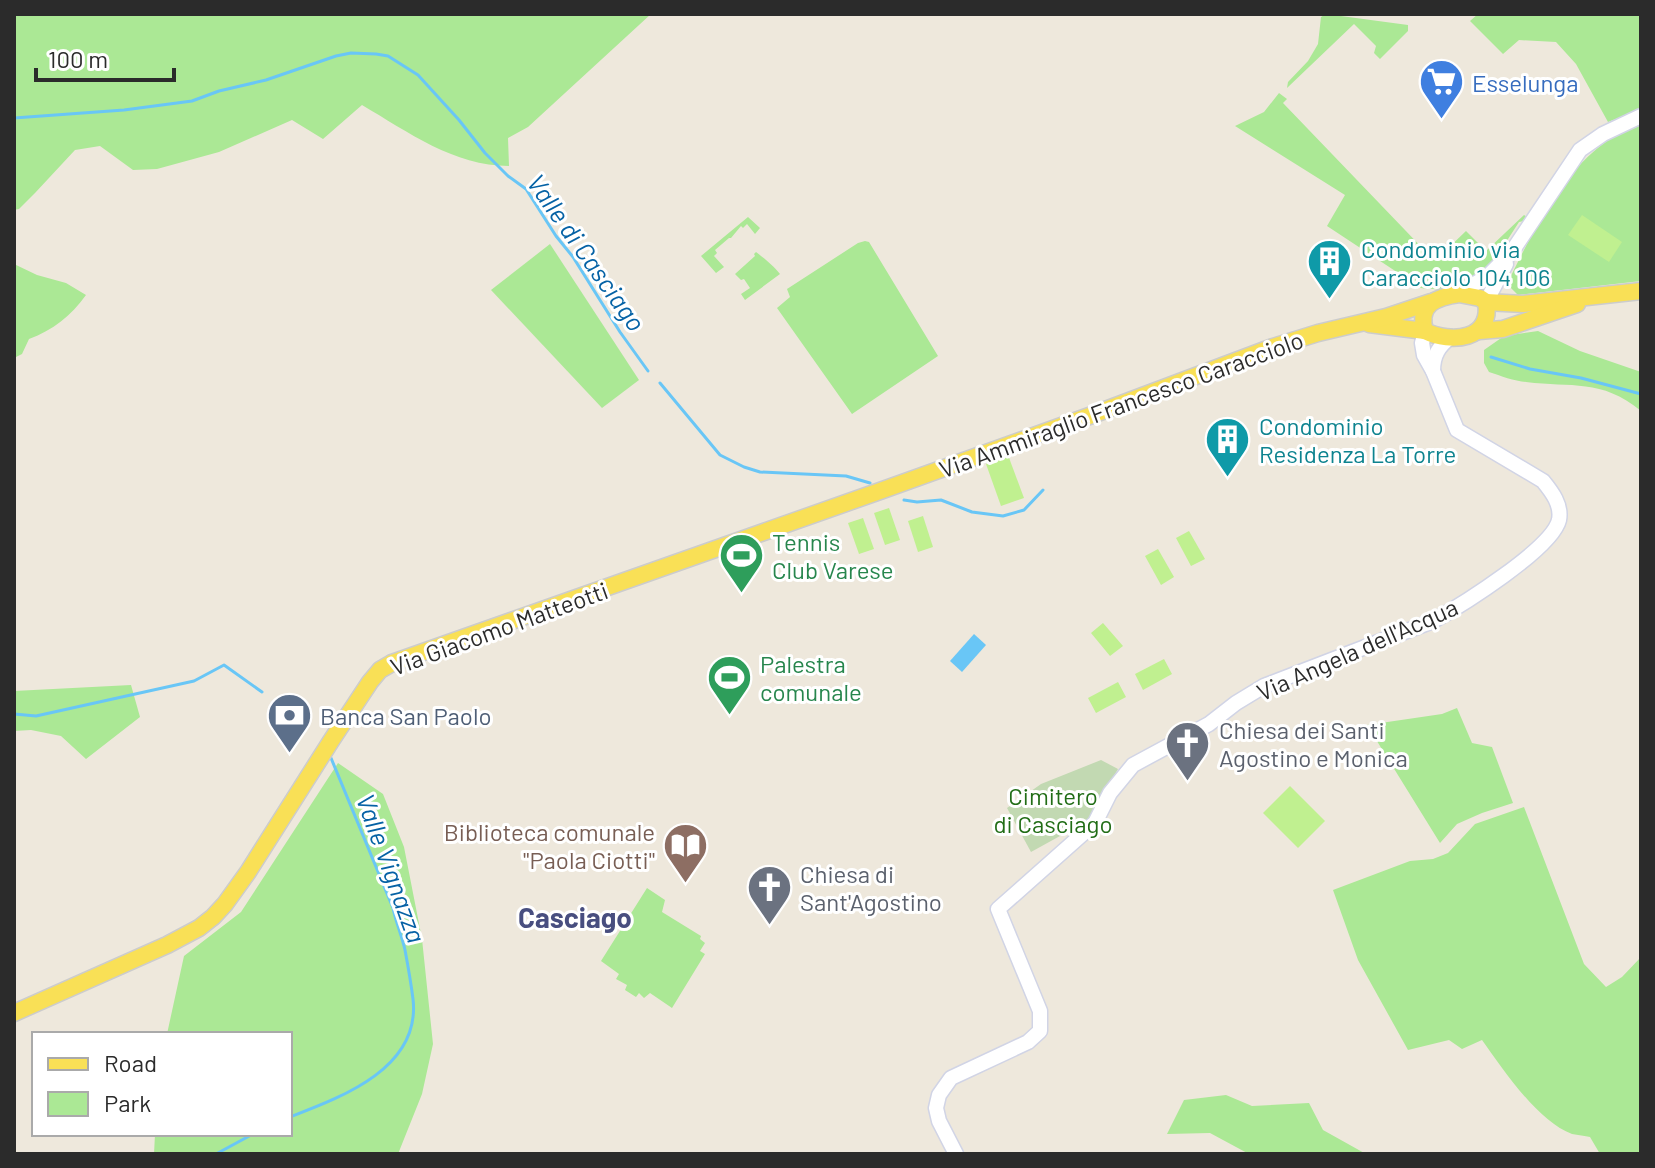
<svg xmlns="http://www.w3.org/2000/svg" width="1655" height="1168" viewBox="0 0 1655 1168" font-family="Barlow,sans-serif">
<rect width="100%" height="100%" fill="#eee8dc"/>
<g fill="#abe895">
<path d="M 14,14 L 651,14 L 528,127 L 508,138 L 509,166 C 454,166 408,132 362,105 L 323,139 L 292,120 L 219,152 L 157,169 L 133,170 L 100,146 L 75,150 L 35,193 L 19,209 L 14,210 Z"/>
<path d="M 1326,14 L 1408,25 L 1408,31 L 1380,59 L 1374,53 L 1376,46 L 1354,24 L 1287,88 L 1288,82 L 1308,61 L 1318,44 L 1321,17 Z"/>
<path d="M 1478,14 L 1641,14 L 1641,109 L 1608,122 L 1576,64 L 1556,42 L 1519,40 L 1503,54 L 1470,21 Z"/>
<path d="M 1279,93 L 1287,99 L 1283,103 L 1429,255 L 1435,250 L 1441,255 L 1466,231 L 1486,251 L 1524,215 L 1527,217 L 1524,221 L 1519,222 C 1493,262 1477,296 1421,288 L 1327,226 L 1345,195 L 1235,126 L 1264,112 Z"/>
<path d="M 1641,125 L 1641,281 L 1518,295 L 1507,284 C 1531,235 1561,173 1607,141 C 1617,134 1630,130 1641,125 Z"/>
<path d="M 748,217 L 760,228 L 755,234 L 747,224 L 743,228 L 741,226 L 731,238 L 729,238 L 715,250 L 717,253 L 714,256 L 724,267 L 716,273 L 701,256 Z"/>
<path d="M 865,241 L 869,242 L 938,356 L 852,414 L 777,308 L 790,297 L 787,289 L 858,243 Z"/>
<path d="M 550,244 L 639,380 L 602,408 L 491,290 Z"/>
<path d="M 756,252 C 765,259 772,264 780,274 L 745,300 L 741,294 L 750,288 L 744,279 L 741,280 L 735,274 L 755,256 L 754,254 Z"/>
<path d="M 14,264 L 37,275 L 66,283 L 86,295 C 71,316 53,330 29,339 L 22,354 L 14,358 Z"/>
<path d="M 1538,331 L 1580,351 L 1641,372 L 1641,411 C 1601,378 1572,388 1526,382 C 1514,381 1501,376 1489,372 L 1484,363 L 1484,350 L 1504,336 Z"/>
<path d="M 131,685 L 140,717 L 86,759 L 61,736 L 31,730 L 14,731 L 14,691 Z"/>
<path d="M 1457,708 L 1472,743 L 1492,747 L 1513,803 L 1482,813 L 1457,824 L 1440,843 L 1367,725 L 1442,714 Z"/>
<path d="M 338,763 L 383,794 L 404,847 L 422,939 L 433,1044 L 422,1094 L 398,1154 L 154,1154 L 155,1134 L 290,1134 L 290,1034 L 167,1034 L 184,956 L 241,912 Z"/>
<path d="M 1524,807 L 1584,964 L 1606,987 L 1622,977 L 1641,957 L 1641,1154 L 1600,1154 L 1590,1137 C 1585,1136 1578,1135 1572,1134 C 1538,1122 1502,1068 1482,1040 L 1462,1049 L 1449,1040 L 1408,1050 L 1358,960 L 1333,890 L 1410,861 L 1433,859 L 1448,853 L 1475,824 Z"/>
<path d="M 647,888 L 665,900 L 662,912 L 701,936 L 700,939 L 705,943 L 700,951 L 705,954 L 672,1008 L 650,993 L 644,998 L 639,993 L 636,997 L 625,990 L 627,985 L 616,979 L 619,974 L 601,961 Z"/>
<path d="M 1226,1095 L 1252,1106 L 1309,1103 L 1323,1130 L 1366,1154 L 1249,1154 L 1210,1133 L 1167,1134 L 1184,1100 Z"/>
</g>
<path fill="#c2d9b2" d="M 1101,760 L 1118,769 L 1089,820 L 1031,852 L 1007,808 L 1041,784 Z"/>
<g fill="#c0f090">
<path d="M 1582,215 L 1622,242 L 1609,262 L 1568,235 Z"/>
<path d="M 1008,455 L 1024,498 L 1001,506 L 986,464 Z"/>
<path d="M 889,508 L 900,540 L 885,545 L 874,513 Z"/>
<path d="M 923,516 L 933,547 L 918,552 L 908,521 Z"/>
<path d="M 863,518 L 874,549 L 859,554 L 848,523 Z"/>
<path d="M 1189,531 L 1205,559 L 1191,566 L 1176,538 Z"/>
<path d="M 1158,549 L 1174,577 L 1161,585 L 1145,556 Z"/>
<path d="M 1103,623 L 1123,646 L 1110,656 L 1091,633 Z"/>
<path d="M 1164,659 L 1172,674 L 1143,690 L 1135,674 Z"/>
<path d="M 1118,682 L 1126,697 L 1096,713 L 1088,698 Z"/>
<path d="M 1290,786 L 1325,821 L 1298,848 L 1263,813 Z"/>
</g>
<path fill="#69c6f6" d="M 974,634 L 986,645 L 962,672 L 950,661 Z"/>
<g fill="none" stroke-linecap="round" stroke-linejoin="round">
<g stroke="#69c6f6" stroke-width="3">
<path d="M 14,118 L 124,110 L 192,101 L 219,91 L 266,80 L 336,56 L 351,53 L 376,54 L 388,56 L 418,75 L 459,120 L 485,153 L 508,176 L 526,189 L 556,236 L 573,257 L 620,332 L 648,371"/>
<path d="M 1491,357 L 1530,369 L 1581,378 L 1641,394"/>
<path d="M 660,383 L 720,455 L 744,467 L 760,472 L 846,476 L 870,483"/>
<path d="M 904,500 L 917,502 L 941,500 L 972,512 L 1003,516 L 1024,510 L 1043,490"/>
<path d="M 14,714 L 36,716 L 194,681 L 224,665 L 262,692"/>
<path d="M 290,1117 C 342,1097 421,1068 413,999 C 411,983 408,966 405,950 C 402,936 396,923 393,908 L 331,758"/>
<path d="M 216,1154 L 253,1134"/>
</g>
<defs>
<g id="tertiary">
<path d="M 1433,371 C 1433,355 1439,346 1451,337"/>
<path d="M 956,1154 L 939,1121 L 936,1108 L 939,1095 L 951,1078 L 1028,1042 L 1040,1031 L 1040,1011 L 998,909 L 1095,823 L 1110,793 L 1133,765 L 1209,724 L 1236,703 L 1264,686 L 1433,621 C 1460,606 1552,549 1559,520 C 1562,505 1552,492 1543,481 L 1457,430 L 1433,371 L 1424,355 L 1422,343 L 1425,331"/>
</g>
<g id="secondary">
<path d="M 1459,294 L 1489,275 L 1511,253 L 1580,150 L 1603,134 L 1641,116"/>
<path d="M 1486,302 L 1506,264"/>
</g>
<g id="primary">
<path d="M 1459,294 L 1480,298 L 1486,302 C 1493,340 1451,344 1425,331 C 1417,304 1437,297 1459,294 Z"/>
<path d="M 1486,302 L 1523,304 L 1641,291"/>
<path d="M 1369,324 L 1425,331"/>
<path d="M 1479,331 L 1503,329 L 1577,304"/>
<path d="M 14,1013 L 167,945 L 199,928 L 213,917 L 225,904 L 248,872 L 331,741 L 370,682 L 380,670 L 392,663 L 880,491 L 1092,415 L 1273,347 L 1318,333 L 1386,317 L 1431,302"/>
</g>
</defs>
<use href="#tertiary" stroke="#d1d4e5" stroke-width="17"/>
<use href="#secondary" stroke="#d1d4e5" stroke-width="17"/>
<use href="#primary" stroke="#ccc" stroke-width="19"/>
<use href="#tertiary" stroke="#fff" stroke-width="14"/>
<use href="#secondary" stroke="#fff" stroke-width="14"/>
<use href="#primary" stroke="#f9e056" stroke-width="16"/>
</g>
<defs>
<symbol id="supermarket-pin" viewBox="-11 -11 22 30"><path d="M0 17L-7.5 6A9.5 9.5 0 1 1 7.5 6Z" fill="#3f7fe0" stroke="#fff"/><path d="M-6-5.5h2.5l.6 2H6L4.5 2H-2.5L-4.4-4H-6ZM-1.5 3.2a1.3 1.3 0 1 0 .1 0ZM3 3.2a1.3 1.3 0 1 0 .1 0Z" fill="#fff"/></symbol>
<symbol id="building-pin" viewBox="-11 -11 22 30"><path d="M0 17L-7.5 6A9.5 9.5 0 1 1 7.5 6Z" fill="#0f9aa8" stroke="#fff"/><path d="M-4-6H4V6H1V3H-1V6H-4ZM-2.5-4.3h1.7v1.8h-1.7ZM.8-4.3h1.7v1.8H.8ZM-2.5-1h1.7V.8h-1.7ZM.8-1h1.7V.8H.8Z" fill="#fff"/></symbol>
<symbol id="stadium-pin" viewBox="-11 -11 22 30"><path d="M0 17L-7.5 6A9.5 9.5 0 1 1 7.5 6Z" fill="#2e9e5b" stroke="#fff"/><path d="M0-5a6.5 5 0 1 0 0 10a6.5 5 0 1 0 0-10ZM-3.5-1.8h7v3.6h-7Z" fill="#fff"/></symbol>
<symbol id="bank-pin" viewBox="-11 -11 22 30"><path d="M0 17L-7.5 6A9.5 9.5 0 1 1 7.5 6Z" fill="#5c6f8a" stroke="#fff"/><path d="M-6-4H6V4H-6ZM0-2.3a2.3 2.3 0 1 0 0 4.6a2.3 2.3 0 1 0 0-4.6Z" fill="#fff"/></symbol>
<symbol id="church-pin" viewBox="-11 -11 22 30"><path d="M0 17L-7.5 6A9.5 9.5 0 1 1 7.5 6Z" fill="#6b7280" stroke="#fff"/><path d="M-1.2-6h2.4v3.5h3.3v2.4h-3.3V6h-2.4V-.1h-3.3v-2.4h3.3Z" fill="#fff"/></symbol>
<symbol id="library-pin" viewBox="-11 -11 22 30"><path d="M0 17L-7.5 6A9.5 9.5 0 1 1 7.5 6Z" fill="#8d6e63" stroke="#fff"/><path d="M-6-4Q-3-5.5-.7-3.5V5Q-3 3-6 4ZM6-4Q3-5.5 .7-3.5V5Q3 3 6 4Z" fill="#fff"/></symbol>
</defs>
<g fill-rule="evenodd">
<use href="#supermarket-pin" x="1416" y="56" width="51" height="69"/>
<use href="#building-pin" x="1304" y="236" width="51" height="69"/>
<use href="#building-pin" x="1202" y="414" width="51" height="69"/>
<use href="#stadium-pin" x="716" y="530" width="51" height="69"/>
<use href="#stadium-pin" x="704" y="652" width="51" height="69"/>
<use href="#bank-pin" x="264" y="690" width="51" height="69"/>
<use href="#church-pin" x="1162" y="718" width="51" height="69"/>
<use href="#library-pin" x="660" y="820" width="51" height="69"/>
<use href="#church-pin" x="744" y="862" width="51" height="69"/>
</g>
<g text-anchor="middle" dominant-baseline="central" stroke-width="6" stroke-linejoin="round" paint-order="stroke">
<g font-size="24" fill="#366cbe" stroke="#fff" text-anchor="start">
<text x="1472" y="82">Esselunga</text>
</g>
<g font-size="24" fill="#0d838f" stroke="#fff" text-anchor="start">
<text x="1361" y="248">Condominio via<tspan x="1361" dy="28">Caracciolo 104 106</tspan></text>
<text x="1259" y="425">Condominio<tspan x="1259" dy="28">Residenza La Torre</tspan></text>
</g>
<g font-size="24" fill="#2b2b2b" stroke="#fff">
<text transform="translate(1121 404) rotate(-20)">Via Ammiraglio Francesco Caracciolo</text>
<text transform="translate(499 628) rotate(-20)">Via Giacomo Matteotti</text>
<text transform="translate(1357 649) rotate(-24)">Via Angela dell'Acqua</text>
</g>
<g font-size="24" fill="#27864d" stroke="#fff" text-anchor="start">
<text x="772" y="541">Tennis<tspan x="772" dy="28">Club Varese</tspan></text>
<text x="760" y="663">Palestra<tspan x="760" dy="28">comunale</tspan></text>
</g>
<g font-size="24" fill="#4e5e75" stroke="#fff" text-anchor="start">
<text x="320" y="715">Banca San Paolo</text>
</g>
<g font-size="24" fill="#5b616d" stroke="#fff" text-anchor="start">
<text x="1219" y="729">Chiesa dei Santi<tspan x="1219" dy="28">Agostino e Monica</tspan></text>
<text x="800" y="873">Chiesa di<tspan x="800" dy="28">Sant'Agostino</tspan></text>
</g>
<g font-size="24" fill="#216d16" stroke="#fff">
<text x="1053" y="795">Cimitero<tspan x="1053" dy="28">di Casciago</tspan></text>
</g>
<g font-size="24" fill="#785e54" stroke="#fff" text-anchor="end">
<text x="655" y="831">Biblioteca comunale<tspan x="655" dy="28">"Paola Ciotti"</tspan></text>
</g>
<g font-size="26" font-style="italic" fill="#0562a5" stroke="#fff">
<text transform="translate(587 252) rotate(55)">Valle di Casciago</text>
<text transform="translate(392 868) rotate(70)">Valle Vignazza</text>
</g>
<g font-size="28" font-weight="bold" fill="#484e7f" stroke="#fff">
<text x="575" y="917">Casciago</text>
</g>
</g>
<rect width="1655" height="1168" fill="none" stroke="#2b2b2b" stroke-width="32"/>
<rect x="32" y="1032" width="260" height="104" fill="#ffffff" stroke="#aaaaaa" stroke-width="2"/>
<rect x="48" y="1058" width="40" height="12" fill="#f9e056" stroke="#aaaaaa" stroke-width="2"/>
<text x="104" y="1072" font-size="24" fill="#2b2b2b">Road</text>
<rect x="48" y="1092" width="40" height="24" fill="#abe895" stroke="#aaaaaa" stroke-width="2"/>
<text x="104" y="1112" font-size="24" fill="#2b2b2b">Park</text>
<path d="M36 68v12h138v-12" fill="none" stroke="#2b2b2b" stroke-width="4"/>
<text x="48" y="68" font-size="24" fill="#2b2b2b" stroke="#ffffff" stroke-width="6" paint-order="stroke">100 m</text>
</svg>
